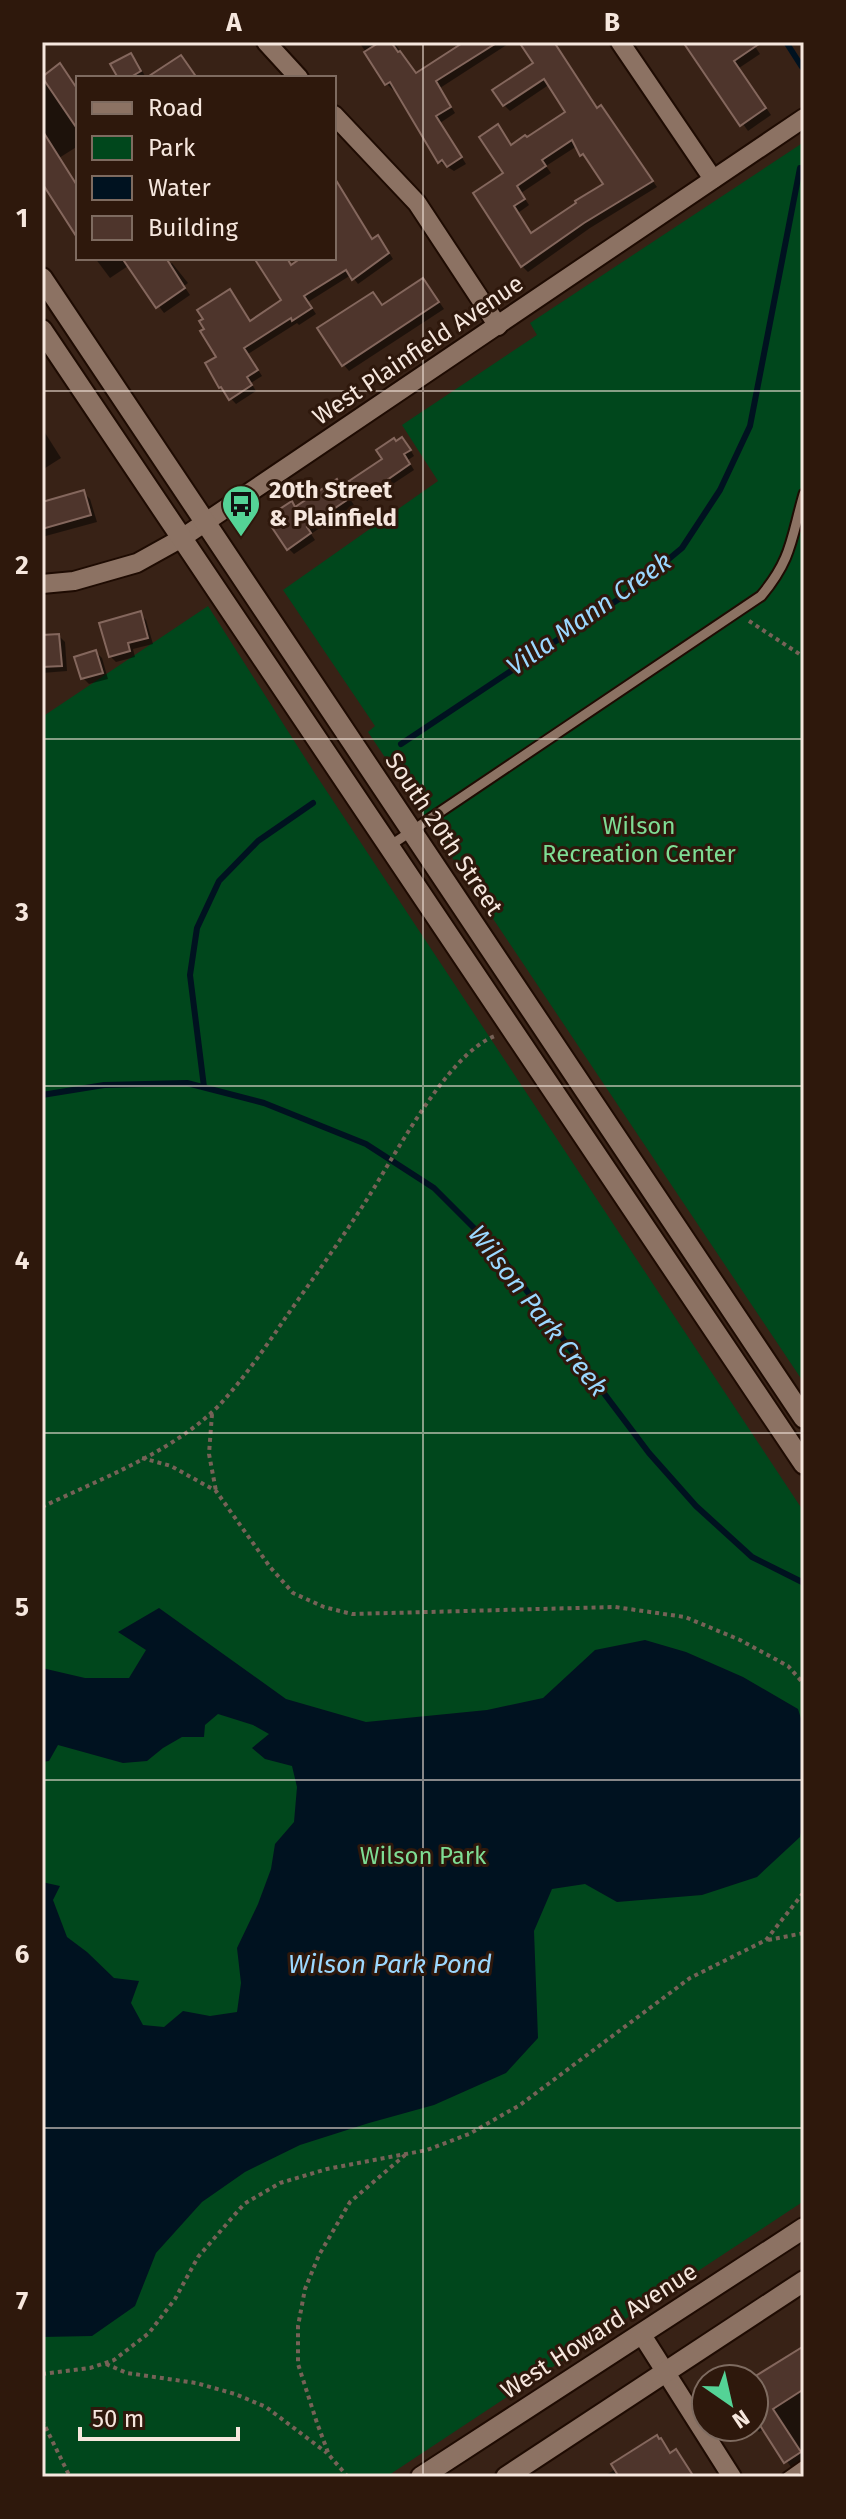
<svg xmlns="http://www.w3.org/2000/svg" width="846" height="2519" viewBox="0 0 846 2519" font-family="'Fira Sans',sans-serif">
<rect width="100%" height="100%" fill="#382216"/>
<g fill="#00471c">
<path d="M 804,142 L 804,1383 L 368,732 L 375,726 L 283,590 L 438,481 L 402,425 L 537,335 L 530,323 Z"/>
<path d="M 208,606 L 314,772 L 804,1512 L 804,2201 L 386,2477 L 42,2477 L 42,717 Z"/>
</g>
<path fill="#001220" d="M 159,1608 L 286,1699 L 366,1722 L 487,1710 L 543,1698 L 595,1650 L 645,1640 L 686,1652 L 743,1677 L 798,1709 L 804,1728 L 804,1819 L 800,1837 L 757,1877 L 702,1895 L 617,1902 L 585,1884 L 552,1889 L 534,1931 L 538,2038 L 506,2073 L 434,2105 L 369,2123 L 300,2145 L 245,2172 L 202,2202 L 156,2253 L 135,2306 L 92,2336 L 42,2337 L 42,1882 L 60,1886 L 53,1900 L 67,1937 L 87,1952 L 114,1978 L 139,1981 L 131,2003 L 143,2025 L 164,2027 L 183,2011 L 210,2016 L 237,2012 L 241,1983 L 237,1948 L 258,1904 L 271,1869 L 275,1844 L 294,1822 L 297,1787 L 292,1766 L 265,1759 L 252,1748 L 269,1734 L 253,1725 L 218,1714 L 205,1725 L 204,1737 L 182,1737 L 163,1748 L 147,1761 L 123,1763 L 58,1745 L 49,1761 L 42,1762 L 42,1668 L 85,1678 L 129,1678 L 146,1650 L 118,1632 Z"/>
<g fill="#0007" fill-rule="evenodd">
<path d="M 359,42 L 394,42 L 417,75 L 467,42 L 511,42 L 440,88 L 455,113 L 440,123 L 466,164 L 454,171 L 440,162 L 396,88 L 393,90 L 387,84 Z"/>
<path d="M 521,42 L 554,42 L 598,109 L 606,113 L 657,187 L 590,228 L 528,272 L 522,266 L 506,174 L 512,146 L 527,140 L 568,113 L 550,84 L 510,111 L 504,105 L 535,64 ZM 577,146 L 605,185 L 532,234 L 518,213 L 529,205 L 521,193 L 551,173 L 546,166 Z"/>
<path d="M 686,42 L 752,42 L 760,54 L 739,68 L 771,115 L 748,131 Z"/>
<path d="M 131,55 L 137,61 L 146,78 L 120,78 Z"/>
<path d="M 59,66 L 78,92 L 78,146 L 59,158 L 78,185 L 78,233 L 42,181 L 42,77 Z"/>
<path d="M 334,193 L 343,195 L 349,200 L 373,241 L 383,243 L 393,259 L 358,284 L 351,275 L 308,302 L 316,314 L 299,325 L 297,323 L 248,354 L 262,376 L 251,383 L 256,391 L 236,404 L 220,387 L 218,357 L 251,322 L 284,301 L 256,258 L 287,258 L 292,266 L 305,258 L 334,258 Z"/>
<path d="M 95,258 L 127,258 L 131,264 L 110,278 Z"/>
<path d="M 172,263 L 188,283 L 184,286 L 190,295 L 164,313 L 142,284 Z"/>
<path d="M 428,286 L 444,309 L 349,371 L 344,365 L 373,295 L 383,307 Z"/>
<path d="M 42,428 L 61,458 L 42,470 Z"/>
<path d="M 407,444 L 414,456 L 408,460 L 414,470 L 367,501 L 363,497 Z"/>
<path d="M 342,487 L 354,505 L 311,534 L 315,540 L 294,554 L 288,548 L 281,518 Z"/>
<path d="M 83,492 L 90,499 L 97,522 L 42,537 L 42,504 Z"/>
<path d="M 140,614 L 146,620 L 153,644 L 133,649 L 135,657 L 116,662 L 110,656 Z"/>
<path d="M 59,636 L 65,642 L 67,671 L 42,673 L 42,637 Z"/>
<path d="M 96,652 L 102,658 L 108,679 L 89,684 L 83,678 Z"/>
<path d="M 804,2347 L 804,2458 L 791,2467 L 764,2429 L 759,2432 L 754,2426 L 754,2380 Z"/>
<path d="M 661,2440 L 672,2454 L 676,2451 L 682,2457 L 694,2477 L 603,2477 Z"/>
</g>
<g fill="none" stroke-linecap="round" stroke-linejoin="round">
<g stroke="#001220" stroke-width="6">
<path d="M 786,42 L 802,67"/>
<path d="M 401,744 L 628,593 L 682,548 L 720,490 L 750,426 L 800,168"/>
<path d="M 204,1087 L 190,975 L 197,928 L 219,881 L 258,841 L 313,803"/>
<path d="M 42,1095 L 104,1085 L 187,1083 L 264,1103 L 366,1144 L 434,1188 L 496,1250 L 649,1453 L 696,1506 L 752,1557 L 804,1583"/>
</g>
</g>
<g fill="#4e352c" stroke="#84675d" stroke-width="2" fill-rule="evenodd">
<path d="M 380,42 L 391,42 L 398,52 L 400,51 L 416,73 L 464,42 L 498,42 L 436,81 L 451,107 L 436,116 L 462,157 L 447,167 L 442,160 L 438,163 L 390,82 L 385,85 L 364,52 Z"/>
<path d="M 519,42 L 554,42 L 597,108 L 601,105 L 653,181 L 584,223 L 521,267 L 473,193 L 503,173 L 479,137 L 498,124 L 511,145 L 525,135 L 527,137 L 565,112 L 544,79 L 503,106 L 492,90 L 533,63 ZM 572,140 L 580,156 L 583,154 L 603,184 L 575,201 L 576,203 L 531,233 L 514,206 L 525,199 L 517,186 L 546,166 L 542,160 Z"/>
<path d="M 683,42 L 762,42 L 734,61 L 766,108 L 740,126 Z"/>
<path d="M 131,53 L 141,71 L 129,78 L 118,78 L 110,64 Z"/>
<path d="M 181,55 L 197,78 L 146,78 Z"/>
<path d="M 60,63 L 78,90 L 78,130 L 42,77 Z"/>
<path d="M 42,130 L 78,187 L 78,239 L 42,183 Z"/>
<path d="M 334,177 L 372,239 L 378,235 L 389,253 L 352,280 L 346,270 L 304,296 L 312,308 L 292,321 L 291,318 L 244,348 L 258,370 L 247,377 L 252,385 L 229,400 L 221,387 L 219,388 L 205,363 L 216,357 L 200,331 L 204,329 L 199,321 L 203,319 L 197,310 L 230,289 L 250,321 L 281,300 L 254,258 L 287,258 L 291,265 L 301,258 L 334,258 Z"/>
<path d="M 122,258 L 166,258 L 185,288 L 156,308 Z"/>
<path d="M 423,278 L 439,302 L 342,366 L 317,328 L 373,292 L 382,305 Z"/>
<path d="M 402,437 L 411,450 L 404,454 L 410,464 L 361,498 L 349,481 L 382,459 L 376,450 L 394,438 L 396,441 Z"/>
<path d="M 337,479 L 350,498 L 307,527 L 311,533 L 287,550 L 269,523 L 278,517 L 275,512 L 292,501 L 295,507 Z"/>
<path d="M 84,490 L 91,515 L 42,529 L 42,502 Z"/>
<path d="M 141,611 L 148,638 L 128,643 L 130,651 L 109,657 L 99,623 Z"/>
<path d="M 59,634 L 62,666 L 42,667 L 42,635 Z"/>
<path d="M 96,650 L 103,673 L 81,679 L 74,657 Z"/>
<path d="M 804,2346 L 804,2389 L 773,2409 L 801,2452 L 784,2463 L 754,2416 L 754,2377 Z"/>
<path d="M 657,2435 L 659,2439 L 661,2438 L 670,2453 L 676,2449 L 694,2477 L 619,2477 L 611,2464 Z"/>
</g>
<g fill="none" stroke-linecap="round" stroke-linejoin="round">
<defs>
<g id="service">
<path d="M 388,847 L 761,596 C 792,559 791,539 804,494"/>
<path d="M 787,2477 L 804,2465"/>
</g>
<g id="minor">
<path d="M 266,42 L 299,78"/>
<path d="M 620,42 L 713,179"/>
<path d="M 334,115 L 417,203 L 498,326"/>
<path d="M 42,584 L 74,581 L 137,563 L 182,538 L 804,118"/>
<path d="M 642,2335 L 732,2477"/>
</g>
<g id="tertiary">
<path d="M 42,278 L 804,1418"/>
<path d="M 42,330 L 804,1464"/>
</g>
<g id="secondary">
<path d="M 421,2477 L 804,2228"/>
<path d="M 506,2477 L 804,2281"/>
</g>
</defs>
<use href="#service" stroke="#1e0b02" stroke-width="13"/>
<use href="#minor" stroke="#1e0b02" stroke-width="22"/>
<use href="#tertiary" stroke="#1e0b02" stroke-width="24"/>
<use href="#secondary" stroke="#1e0b02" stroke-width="24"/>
<g stroke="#766257" stroke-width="4" stroke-dasharray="4 4" stroke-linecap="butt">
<path d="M 749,621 L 804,657"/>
<path d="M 212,1414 L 209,1454 L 216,1491"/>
<path d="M 142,1458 L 171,1466 L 216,1491 L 270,1567 L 293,1593 L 324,1607 L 352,1614 L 615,1607 L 685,1617 L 740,1640 L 788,1666 L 804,1684"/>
<path d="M 42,1507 C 102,1478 179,1450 224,1400 C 247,1374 267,1345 286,1317 C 312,1280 338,1244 362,1207 C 392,1162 446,1054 495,1036"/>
<path d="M 768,1940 L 804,1933"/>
<path d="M 106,2364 L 127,2373 L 196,2383 L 235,2394 L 266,2407 L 327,2453"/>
<path d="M 42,2374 L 90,2368 L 114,2360 L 149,2333 L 175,2299 L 198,2257 L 244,2204 L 280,2183 L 327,2169 L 427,2150 L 469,2134 L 520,2105 L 690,1978 L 766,1940 L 804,1892"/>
<path d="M 42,2420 L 70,2477"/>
<path d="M 348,2477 L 329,2455 L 317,2423 L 298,2364 L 298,2326 L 305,2289 L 319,2255 L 350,2202 L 405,2155"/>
</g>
<use href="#service" stroke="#8c7263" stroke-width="9"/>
<use href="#minor" stroke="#8c7263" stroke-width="18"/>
<use href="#tertiary" stroke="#8c7263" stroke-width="20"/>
<use href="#secondary" stroke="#8c7263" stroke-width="20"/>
</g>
<path fill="none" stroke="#f6e7de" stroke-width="2" stroke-opacity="0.55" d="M 423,42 L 423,2477M 42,391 L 804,391M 42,739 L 804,739M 42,1086 L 804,1086M 42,1433 L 804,1433M 42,1780 L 804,1780M 42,2128 L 804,2128"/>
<defs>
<symbol id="bus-pin" viewBox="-11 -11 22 30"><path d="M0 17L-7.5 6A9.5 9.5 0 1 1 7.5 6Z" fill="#54d396" stroke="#2e180c"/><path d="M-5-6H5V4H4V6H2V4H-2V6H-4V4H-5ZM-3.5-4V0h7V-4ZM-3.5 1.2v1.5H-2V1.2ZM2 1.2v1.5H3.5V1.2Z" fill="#111"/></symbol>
</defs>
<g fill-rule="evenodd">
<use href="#bus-pin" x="219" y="482" width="44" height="60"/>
</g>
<g text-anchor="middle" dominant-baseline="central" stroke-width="6" stroke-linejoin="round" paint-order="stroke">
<g font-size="24" fill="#f6e7de" stroke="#2e180c">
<text transform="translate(418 350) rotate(-34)">West Plainfield Avenue</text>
<text transform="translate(444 834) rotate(56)">South 20th Street</text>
<text transform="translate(599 2331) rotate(-33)">West Howard Avenue</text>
</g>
<g font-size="24" font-weight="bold" fill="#f6e7de" stroke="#2e180c" text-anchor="start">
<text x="269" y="490">20th Street<tspan x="269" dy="28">&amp; Plainfield</tspan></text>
</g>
<g font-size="24" fill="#7edd94" stroke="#2e180c">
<text x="639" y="826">Wilson<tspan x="639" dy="28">Recreation Center</tspan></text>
<text x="423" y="1856">Wilson Park</text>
</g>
<g font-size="26" font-style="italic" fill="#9bd8ff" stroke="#2e180c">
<text transform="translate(589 614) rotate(-35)">Villa Mann Creek</text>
<text transform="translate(538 1311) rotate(52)">Wilson Park Creek</text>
<text x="390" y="1964">Wilson Park Pond</text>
</g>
</g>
<rect width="846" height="2519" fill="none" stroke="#2e180c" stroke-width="88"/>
<rect x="76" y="76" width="260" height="184" fill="#2e180c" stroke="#7e6b60" stroke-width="2"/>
<rect x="92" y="102" width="40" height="12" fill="#8c7263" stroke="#7e6b60" stroke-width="2"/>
<text x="148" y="116" font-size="24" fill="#f6e7de">Road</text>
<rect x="92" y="136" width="40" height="24" fill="#00471c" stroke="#7e6b60" stroke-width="2"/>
<text x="148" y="156" font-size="24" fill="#f6e7de">Park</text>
<rect x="92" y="176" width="40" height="24" fill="#001220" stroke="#7e6b60" stroke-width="2"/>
<text x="148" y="196" font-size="24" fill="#f6e7de">Water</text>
<rect x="92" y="216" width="40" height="24" fill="#4e352c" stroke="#7e6b60" stroke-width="2"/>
<text x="148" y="236" font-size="24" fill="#f6e7de">Building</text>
<g transform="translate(730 2403) rotate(146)"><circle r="38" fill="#2e180c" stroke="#7e6b60" stroke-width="2"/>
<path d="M0-6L14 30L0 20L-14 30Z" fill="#54d396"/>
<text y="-12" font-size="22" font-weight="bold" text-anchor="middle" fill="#f6e7de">N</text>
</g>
<path d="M80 2427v12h158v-12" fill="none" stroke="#f6e7de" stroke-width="4"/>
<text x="92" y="2427" font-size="24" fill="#f6e7de" stroke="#2e180c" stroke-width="6" paint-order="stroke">50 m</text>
<rect x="44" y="44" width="758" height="2431" fill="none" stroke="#f6e7de" stroke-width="3"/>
<g font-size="26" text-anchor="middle" font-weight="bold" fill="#f6e7de">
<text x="234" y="31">A</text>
<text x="612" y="31">B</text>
<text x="22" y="227">1</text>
<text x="22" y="574">2</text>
<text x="22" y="921">3</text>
<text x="22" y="1269">4</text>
<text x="22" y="1616">5</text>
<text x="22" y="1963">6</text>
<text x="22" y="2310">7</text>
</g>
</svg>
